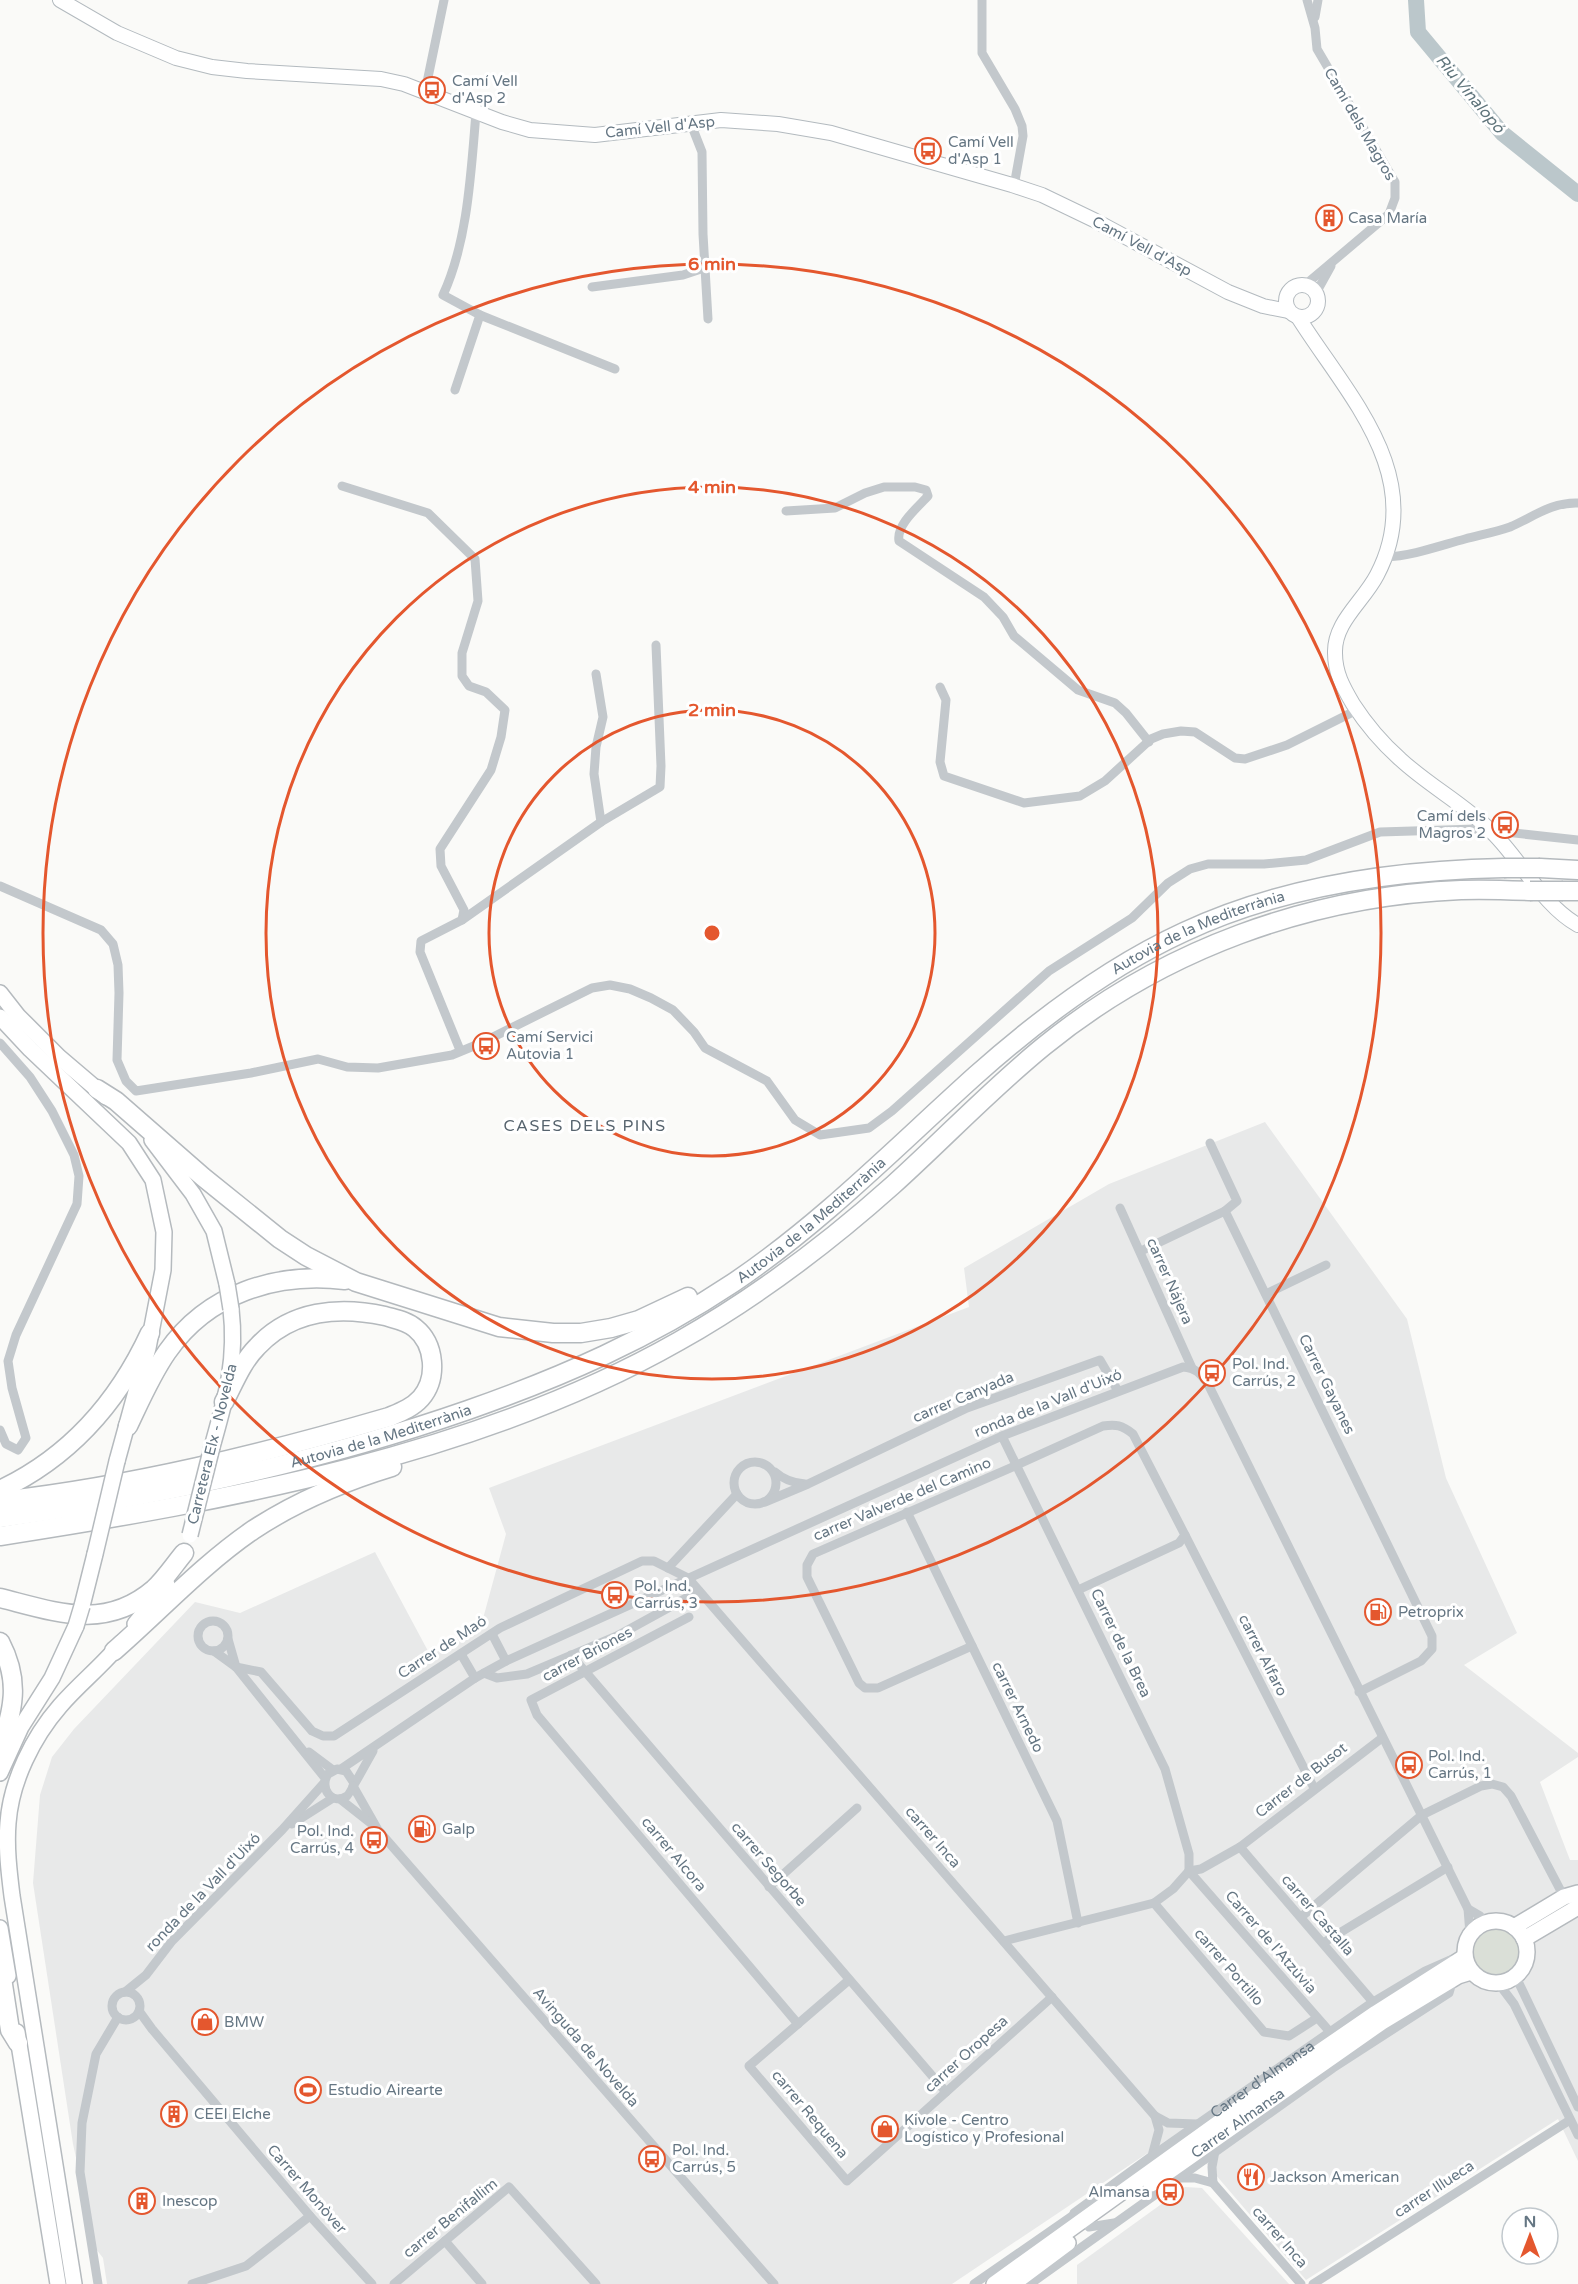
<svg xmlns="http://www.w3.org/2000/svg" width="1578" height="2284" viewBox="0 0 1578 2284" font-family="'Varela Round',sans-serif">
<rect width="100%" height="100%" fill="#fafaf8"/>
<g fill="#e8e9e9">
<path d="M 1265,1122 L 1407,1319 L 1446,1478 L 1517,1633 L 1464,1665 L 1578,1753 L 1578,1757 L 1540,1782 L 1570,1860 L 1578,1860 L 1578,2161 L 1558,2119 L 1306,2280 L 1179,2132 L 952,2284 L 107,2284 L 103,2258 L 96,2249 L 73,2144 L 33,1883 L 40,1795 L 52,1757 L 74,1729 L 195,1602 L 240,1613 L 375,1552 L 428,1651 L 481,1626 L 506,1534 L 489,1488 L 969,1307 L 964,1268 L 1109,1184 Z"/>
<path d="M 1185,2187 L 1202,2188 L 1289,2284 L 1077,2284 L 1077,2265 Z"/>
</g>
<circle fill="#dadfd7" cx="1494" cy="1951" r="25"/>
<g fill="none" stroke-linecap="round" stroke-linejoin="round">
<path stroke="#bbc7cb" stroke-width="16" d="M 1416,0 L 1418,32 L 1502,133 L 1578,194"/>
<defs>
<g id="secondary">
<path d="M 60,0 L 117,33 L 176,58 L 212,67 L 247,71 L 381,79 L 404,84 L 502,122 L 530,130 L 595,135 L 721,120 L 778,124 L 831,133 L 1012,185 L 1042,195 L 1094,220 L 1228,292 L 1263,306 L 1288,311"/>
<circle cx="1302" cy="301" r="16"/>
<path d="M 1298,317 C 1347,395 1429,476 1377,575 C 1363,602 1334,622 1335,653 C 1335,673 1343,687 1353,704 C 1366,724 1382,743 1400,759 C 1429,786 1464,804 1492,832 C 1521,860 1543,906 1578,925"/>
</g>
<g id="primary">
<path d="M 0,993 L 18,1016 L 59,1057 L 106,1097"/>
<path d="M 0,1017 L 30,1049 L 129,1143 L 153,1180 L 164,1232 L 163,1270 L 148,1348 L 117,1461"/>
<path d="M 152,1140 L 193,1194 L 214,1231 L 227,1284"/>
<path d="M 212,1447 C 226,1397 237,1361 231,1309"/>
<path d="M 82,1606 L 95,1554"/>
<path d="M 135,1624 L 167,1584"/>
<path d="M 0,1773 L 21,1727 L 52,1678 L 76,1626"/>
<circle cx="1496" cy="1952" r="31"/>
<path d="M 1514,1927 L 1564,1897 L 1578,1893"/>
<path d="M 0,1928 L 8,1976"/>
<path d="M 1524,1939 L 1578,1907"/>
<path d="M 17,2032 L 58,2284"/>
<path id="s2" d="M 1151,2184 L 1382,2022 L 1458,1976 L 1471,1972"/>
<path d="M 74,2284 L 12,1896 C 9,1872 6,1847 8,1823 C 11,1781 33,1737 60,1706 C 79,1684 102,1666 121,1643"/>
<path d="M 994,2284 L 1271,2085 L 1376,2013 L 1464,1957"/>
<path d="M 1013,2284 L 1068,2243"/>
</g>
<g id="highway">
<path d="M 1540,868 L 1578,870"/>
<path d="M 1563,891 L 1578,891"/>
<path d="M 97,1089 L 116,1101 L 203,1177 L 280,1239 L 306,1256 L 356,1282 L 499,1327 L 553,1333 L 581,1333 L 611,1328 L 639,1320 L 688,1297"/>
<path d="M 128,1426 C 140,1401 151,1375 167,1352 C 208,1293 276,1272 345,1280"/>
<path d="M 0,1490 C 70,1457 118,1402 150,1333"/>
<path d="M 0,1501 C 132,1486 262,1454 389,1417 C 401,1412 412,1408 421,1398 C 438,1378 435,1344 415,1328 C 407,1321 395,1319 385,1316 C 339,1306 291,1310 257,1347 C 242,1362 234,1383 224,1402"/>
<path id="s3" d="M 0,1518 C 159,1496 316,1463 468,1410 C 562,1377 649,1339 733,1283 C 822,1223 897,1146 976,1075 C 1039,1019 1108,967 1184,932 C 1284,885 1396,870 1504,868"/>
<path d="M 0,1536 C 226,1501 479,1455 679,1341 C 755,1298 827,1244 893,1185 C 944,1139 991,1089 1044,1046 C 1162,950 1309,896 1461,890 C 1484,889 1507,890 1530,891"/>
<path d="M 0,1598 C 56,1612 105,1631 154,1589 C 165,1579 174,1565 184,1553"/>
<path d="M 0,1642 C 21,1682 13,1709 0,1750"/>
<path d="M 114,1651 C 160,1611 202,1565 253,1530 C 294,1503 346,1481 392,1467"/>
<path d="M 0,1965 L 10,2030 L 18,2043"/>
</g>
</defs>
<use href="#secondary" stroke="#b3babf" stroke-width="16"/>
<use href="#primary" stroke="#b5babe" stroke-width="18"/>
<use href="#highway" stroke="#b4b9bd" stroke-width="21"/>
<g stroke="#c3c8cc" stroke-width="9">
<path d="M 982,0 L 982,53 L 1015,109 L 1022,126 L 1023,136 L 1014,186"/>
<path d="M 1315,17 L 1318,0"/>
<path d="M 425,92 L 444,0"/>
<path d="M 691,124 L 702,152 L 703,234 L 708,319"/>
<path d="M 1305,285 L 1389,214 L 1395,198 L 1395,182 L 1317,49 L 1315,28 L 1307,0"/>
<path d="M 592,287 L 683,275 L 704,268"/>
<path d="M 1316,293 L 1331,266"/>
<path d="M 480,315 L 615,369"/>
<path d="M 455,390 L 480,315 L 443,295 C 468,241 471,171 476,113"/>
<path d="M 342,486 L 428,513 L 475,559 L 478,601 L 462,653 L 462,676 L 469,686 L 486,692 L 505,710 L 501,737 L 491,770 L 440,849 L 441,866 L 464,910 L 462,920 L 421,941 L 420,952 L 460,1050"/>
<path d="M 786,511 L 835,508 L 865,493 L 884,487 L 915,487 L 926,490 L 928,496 C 918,507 896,525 899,541 L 984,597 L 1003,617 L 1014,636 L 1078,690 L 1115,703 L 1126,713 L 1149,742"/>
<path d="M 1385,557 C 1412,556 1439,546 1465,539 C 1480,535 1496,532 1510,527 C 1533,517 1552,502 1578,503"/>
<path d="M 940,687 L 946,700 L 940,762 L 944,776 L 1024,803 L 1080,796 L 1105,781 L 1151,739 L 1163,734 L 1181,731 L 1195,732 L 1235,758 L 1245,759 L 1287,745 L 1357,710"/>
<path d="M 601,822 L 660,787 L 661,766 L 656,645"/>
<path d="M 0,886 L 101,930 L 113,944 L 118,965 L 119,993 L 117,1060 L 126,1081 L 136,1091 L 251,1073 L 318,1059 L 347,1067 L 378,1068 L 452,1055 L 481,1043 L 592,988 L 610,985 L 630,989 L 651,998 L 673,1010 L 694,1032 L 705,1048 L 767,1081 L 795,1120 L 820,1135 L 869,1128 L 892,1111 L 1049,971 L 1132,918 L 1168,883 L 1190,869 L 1208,864 L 1264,864 L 1306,860 L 1380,832 L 1477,829 L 1578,840"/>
<path d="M 462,920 L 601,822 L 594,774 L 596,747 L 603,717 L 596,674"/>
<path d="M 0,1043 L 30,1077 L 52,1111 L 74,1155 L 79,1176 L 77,1204 L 16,1335 L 8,1361 L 12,1388 L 26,1438 L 18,1450 L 6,1444 L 0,1430"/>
<path d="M 1210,1143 L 1237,1201 L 1225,1211 L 1432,1636 L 1432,1649 L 1421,1661 L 1359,1692"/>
<path d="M 1120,1208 L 1192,1368"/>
<path d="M 1141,1251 L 1225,1211"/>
<path d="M 1266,1294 L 1326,1265"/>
<path d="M 1002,1436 L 1165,1769 L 1189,1854 L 1189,1871"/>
<circle cx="755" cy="1483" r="21"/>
<path d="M 775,1472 C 784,1480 793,1483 805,1484"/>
<path d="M 765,1502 L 808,1484 L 967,1408 L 1100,1360 L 1118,1391"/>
<path d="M 907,1512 L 1057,1821 L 1078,1923"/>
<path d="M 1185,1535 L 1314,1788"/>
<path d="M 668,1568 L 737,1494"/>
<path d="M 689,1617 L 531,1700 L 537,1715 L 798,2024"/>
<circle cx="213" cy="1636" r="15"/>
<path d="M 492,1634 L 506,1661"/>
<path d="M 972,1646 L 878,1688 L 865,1688 L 859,1683 L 807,1577 L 807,1565 L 813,1554 L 1017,1465 L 1103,1426 C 1116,1424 1122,1425 1133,1434 L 1185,1535 L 1179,1543 L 1078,1590"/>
<path d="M 214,1651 L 236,1667 L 228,1639"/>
<path d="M 461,1654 L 475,1678"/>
<path d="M 571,1655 L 946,2092"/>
<path d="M 236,1667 L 261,1672 L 312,1731 L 323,1736 L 334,1736 L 500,1628 L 642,1561 L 654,1561 L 688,1578 L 1155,2116"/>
<path d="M 236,1667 L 325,1778"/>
<path d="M 484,1673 L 497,1678 L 527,1674 L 617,1636 L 699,1591"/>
<path d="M 309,1752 L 333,1770"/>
<path d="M 341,1769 L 475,1678 L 506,1661 L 1002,1436 L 1183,1367 C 1196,1368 1200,1373 1208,1384 L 1468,1909 L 1470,1934"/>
<path d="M 354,1783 L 346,1771 L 337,1769 L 328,1774 C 319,1787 331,1806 347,1796 C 349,1795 369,1758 373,1751"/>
<path d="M 353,1786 L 378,1830 L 774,2284"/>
<path d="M 340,1799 L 373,1825"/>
<path d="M 292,1824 L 333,1798"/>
<path d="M 1240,1847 L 1373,2002"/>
<path d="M 1189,1871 L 1330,2032"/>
<path d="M 769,1887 L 857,1808"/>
<path d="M 1154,1903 L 1264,2032 L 1289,2036 L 1317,2018"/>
<path d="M 1468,1909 L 1480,1916 L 1484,1923"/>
<path d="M 1301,1917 L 1422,1815 L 1481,1786 L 1492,1784 L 1503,1787 L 1511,1796 L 1564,1897"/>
<path d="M 1004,1941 L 1154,1903 L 1173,1889 L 1189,1871 L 1201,1869 L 1240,1847 L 1382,1738"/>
<path d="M 1323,1943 L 1448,1867"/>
<path d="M 1516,1977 L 1578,2107"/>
<path d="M 849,1980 L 749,2066 L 847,2181 L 1052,1997"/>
<path d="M 1499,1984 L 1514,2004 L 1578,2135"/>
<path d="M 125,1992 L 146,1975 L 172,1941 L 282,1830 L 324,1783"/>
<circle cx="126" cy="2006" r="14"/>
<path d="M 139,2011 L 152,2029 L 310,2216 L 372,2284"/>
<path d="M 1152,2156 L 1159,2130 L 1155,2116 L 1168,2123 L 1197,2124"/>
<path d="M 1176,2178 L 1195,2178 L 1213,2183 L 1212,2167 L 1215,2151"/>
<path d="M 1213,2183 L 1301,2284"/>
<path id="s1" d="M 1074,2213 L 1152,2156 L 1373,2002 L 1425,1971 L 1450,1960"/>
<path d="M 1089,2227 L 1114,2223"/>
<path d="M 445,2241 L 482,2284"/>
<path d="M 98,2284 L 80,2172 L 82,2123 L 96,2054 L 118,2017"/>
<path d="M 192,2284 L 246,2266 L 310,2216"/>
<path d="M 394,2284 L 509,2187 L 596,2284"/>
<path d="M 974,2284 L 1078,2212"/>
<path d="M 1030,2284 L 1333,2068 L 1449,1993 L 1453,1979"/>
<path d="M 1313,2284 L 1570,2120"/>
</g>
<use href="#secondary" stroke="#fff" stroke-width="14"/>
<use href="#primary" stroke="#fff" stroke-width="15"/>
<use href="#highway" stroke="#fff" stroke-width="18"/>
<defs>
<g id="primary-bridge">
<path d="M 227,1284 L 231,1309"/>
<path d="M 190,1535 L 212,1447"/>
<path d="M 95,1554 L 117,1461"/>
<path d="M 76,1626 L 82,1606"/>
</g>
<g id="highway-bridge">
<path d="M 1504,868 L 1540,868"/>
<path d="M 1530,891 L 1563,891"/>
</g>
</defs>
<use href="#primary-bridge" stroke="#b5babe" stroke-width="18" stroke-linecap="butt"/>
<use href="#highway-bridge" stroke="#b4b9bd" stroke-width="21" stroke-linecap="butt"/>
<use href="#primary-bridge" stroke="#fff" stroke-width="15"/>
<use href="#highway-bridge" stroke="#fff" stroke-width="18"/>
</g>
<g fill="none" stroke="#e4572e" stroke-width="3">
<circle cx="712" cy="933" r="223"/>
<circle cx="712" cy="933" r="446"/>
<circle cx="712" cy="933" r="669"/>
</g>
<defs>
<symbol id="bus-ring" viewBox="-11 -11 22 22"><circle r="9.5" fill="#fff" stroke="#e4572e" stroke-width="1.5"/><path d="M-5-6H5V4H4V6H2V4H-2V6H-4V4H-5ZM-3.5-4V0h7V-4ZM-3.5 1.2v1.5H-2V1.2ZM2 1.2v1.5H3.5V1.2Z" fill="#e4572e"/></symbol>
<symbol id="building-ring" viewBox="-11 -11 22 22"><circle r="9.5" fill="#fff" stroke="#e4572e" stroke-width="1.5"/><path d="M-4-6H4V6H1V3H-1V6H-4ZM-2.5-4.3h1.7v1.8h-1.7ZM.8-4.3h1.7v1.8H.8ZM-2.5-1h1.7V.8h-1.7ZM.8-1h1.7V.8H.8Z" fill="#e4572e"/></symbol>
<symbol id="fuel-ring" viewBox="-11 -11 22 22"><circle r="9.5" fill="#fff" stroke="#e4572e" stroke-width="1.5"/><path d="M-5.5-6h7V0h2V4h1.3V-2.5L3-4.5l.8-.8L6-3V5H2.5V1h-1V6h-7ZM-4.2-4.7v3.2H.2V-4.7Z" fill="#e4572e"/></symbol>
<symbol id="shop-ring" viewBox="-11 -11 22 22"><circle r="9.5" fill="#fff" stroke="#e4572e" stroke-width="1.5"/><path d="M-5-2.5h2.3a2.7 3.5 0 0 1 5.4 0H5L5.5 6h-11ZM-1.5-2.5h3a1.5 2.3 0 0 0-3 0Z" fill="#e4572e"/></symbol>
<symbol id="stadium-ring" viewBox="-11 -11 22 22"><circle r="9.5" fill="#fff" stroke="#e4572e" stroke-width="1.5"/><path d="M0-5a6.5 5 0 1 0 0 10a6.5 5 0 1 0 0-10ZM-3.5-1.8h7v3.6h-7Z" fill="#e4572e"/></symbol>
<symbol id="restaurant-ring" viewBox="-11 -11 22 22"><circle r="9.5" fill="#fff" stroke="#e4572e" stroke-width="1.5"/><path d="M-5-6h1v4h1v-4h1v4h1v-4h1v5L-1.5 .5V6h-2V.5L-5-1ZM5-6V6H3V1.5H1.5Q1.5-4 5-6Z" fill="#e4572e"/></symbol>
</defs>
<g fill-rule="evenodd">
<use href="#bus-ring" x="417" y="75" width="30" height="30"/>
<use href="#bus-ring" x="913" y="136" width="30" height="30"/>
<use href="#building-ring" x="1314" y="203" width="30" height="30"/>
<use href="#bus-ring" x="1490" y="810" width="30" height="30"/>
<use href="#bus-ring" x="471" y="1031" width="30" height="30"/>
<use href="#bus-ring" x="1197" y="1358" width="30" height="30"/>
<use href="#bus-ring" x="600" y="1580" width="30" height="30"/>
<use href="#fuel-ring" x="1363" y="1597" width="30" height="30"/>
<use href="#bus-ring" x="1394" y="1750" width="30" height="30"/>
<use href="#fuel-ring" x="407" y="1814" width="30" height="30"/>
<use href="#bus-ring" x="359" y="1825" width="30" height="30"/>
<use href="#shop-ring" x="190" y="2007" width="30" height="30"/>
<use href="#stadium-ring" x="293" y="2075" width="30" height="30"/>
<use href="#building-ring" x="159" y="2099" width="30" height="30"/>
<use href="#shop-ring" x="870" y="2114" width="30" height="30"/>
<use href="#bus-ring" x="637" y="2144" width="30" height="30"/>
<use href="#restaurant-ring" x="1236" y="2162" width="30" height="30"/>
<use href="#bus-ring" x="1155" y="2177" width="30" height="30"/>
<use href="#building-ring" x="127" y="2186" width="30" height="30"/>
</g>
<g text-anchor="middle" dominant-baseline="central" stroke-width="6" stroke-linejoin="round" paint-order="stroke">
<g font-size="15" fill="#657683" stroke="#fff" text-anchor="start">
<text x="452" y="81">Camí Vell<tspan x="452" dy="17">d'Asp 2</tspan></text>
<text x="948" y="142">Camí Vell<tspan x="948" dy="17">d'Asp 1</tspan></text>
<text x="1348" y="218">Casa María</text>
<text x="1486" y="816" text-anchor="end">Camí dels<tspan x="1486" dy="17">Magros 2</tspan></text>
<text x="506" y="1037">Camí Servici<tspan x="506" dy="17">Autovia 1</tspan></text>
<text x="1232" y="1364">Pol. Ind.<tspan x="1232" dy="17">Carrús, 2</tspan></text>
<text x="634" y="1586">Pol. Ind.<tspan x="634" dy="17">Carrús, 3</tspan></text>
<text x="1398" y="1612">Petroprix</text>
<text x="1428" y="1756">Pol. Ind.<tspan x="1428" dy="17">Carrús, 1</tspan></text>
<text x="442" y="1829">Galp</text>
<text x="354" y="1831" text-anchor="end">Pol. Ind.<tspan x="354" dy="17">Carrús, 4</tspan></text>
<text x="224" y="2022">BMW</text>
<text x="328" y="2090">Estudio Airearte</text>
<text x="194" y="2114">CEEI Elche</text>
<text x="904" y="2120">Kivole - Centro<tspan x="904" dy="17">Logístico y Profesional</tspan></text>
<text x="672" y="2150">Pol. Ind.<tspan x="672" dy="17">Carrús, 5</tspan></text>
<text x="1270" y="2177">Jackson American</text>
<text x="1150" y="2192" text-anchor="end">Almansa</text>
<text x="162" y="2201">Inescop</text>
</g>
<g font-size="15" fill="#657683" stroke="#fff">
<text transform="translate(1360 124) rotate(60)">Camí dels Magros</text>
<text transform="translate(660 127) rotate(-6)">Camí Vell d'Asp</text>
<text transform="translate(1142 246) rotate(28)">Camí Vell d'Asp</text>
<text stroke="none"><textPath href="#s3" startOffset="1362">Autovia de la Mediterrània</textPath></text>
<text stroke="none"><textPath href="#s3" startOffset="876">Autovia de la Mediterrània</textPath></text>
<text transform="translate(1170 1281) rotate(66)">carrer Nájera</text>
<text transform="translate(1327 1384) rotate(64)">Carrer Gayanes</text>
<text transform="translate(963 1397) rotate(-23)">carrer Canyada</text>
<text transform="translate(1048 1403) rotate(-22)">ronda de la Vall d'Uixó</text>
<text stroke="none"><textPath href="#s3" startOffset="390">Autovia de la Mediterrània</textPath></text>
<text transform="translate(212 1444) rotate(-76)">Carretera Elx - Novelda</text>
<text transform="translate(902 1499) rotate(-23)">carrer Valverde del Camino</text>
<text transform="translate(1121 1643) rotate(64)">Carrer de la Brea</text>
<text transform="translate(442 1647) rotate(-33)">Carrer de Maó</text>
<text transform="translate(587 1654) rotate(-28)">carrer Briones</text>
<text transform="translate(1263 1655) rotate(63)">carrer Alfaro</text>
<text transform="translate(1018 1707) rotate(64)">carrer Arnedo</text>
<text transform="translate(1301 1780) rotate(-38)">Carrer de Busot</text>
<text transform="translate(933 1837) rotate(49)">carrer Inca</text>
<text transform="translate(674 1854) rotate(50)">carrer Alcora</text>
<text transform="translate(769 1864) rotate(49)">carrer Segorbe</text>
<text transform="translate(203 1892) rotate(-46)">ronda de la Vall d'Uixó</text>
<text transform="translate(1318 1915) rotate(49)">carrer Castalla</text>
<text transform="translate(1271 1942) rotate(49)">Carrer de l'Atzúvia</text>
<text transform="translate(1229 1967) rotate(49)">carrer Portillo</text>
<text transform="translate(586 2047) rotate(49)">Avinguda de Novelda</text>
<text transform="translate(966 2054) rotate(-42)">carrer Oropesa</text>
<text stroke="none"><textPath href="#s1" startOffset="231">Carrer d'Almansa</textPath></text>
<text transform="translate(810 2114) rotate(50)">carrer Requena</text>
<text stroke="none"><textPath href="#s2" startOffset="106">Carrer Almansa</textPath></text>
<text transform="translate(307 2189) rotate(49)">Carrer Monòver</text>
<text transform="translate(1434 2189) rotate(-33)">carrer Illueca</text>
<text transform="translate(450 2218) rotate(-39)">carrer Benifallim</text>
<text transform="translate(1280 2237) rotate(49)">carrer Inca</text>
</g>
<g font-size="16" font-style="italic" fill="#60757c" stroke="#fff">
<text transform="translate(1470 94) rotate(50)">Riu Vinalopó</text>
</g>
<g font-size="16" letter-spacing="1.5" fill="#57646e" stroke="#fff">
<text x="585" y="1126">CASES DELS PINS</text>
</g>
</g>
<circle cx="712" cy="933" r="9" fill="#e4572e" stroke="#fff" stroke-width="3"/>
<g font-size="18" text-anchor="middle" font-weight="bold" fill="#e4572e" stroke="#fff" stroke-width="6" stroke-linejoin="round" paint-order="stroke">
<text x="712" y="270">6 min</text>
<text x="712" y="493">4 min</text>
<text x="712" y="716">2 min</text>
</g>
<g transform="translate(1530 2236)"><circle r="28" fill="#ffffff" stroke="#c1c8cd" stroke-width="1.5"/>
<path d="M0-4.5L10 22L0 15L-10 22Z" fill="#e4572e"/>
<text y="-9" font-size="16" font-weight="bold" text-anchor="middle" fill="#657683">N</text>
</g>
</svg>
